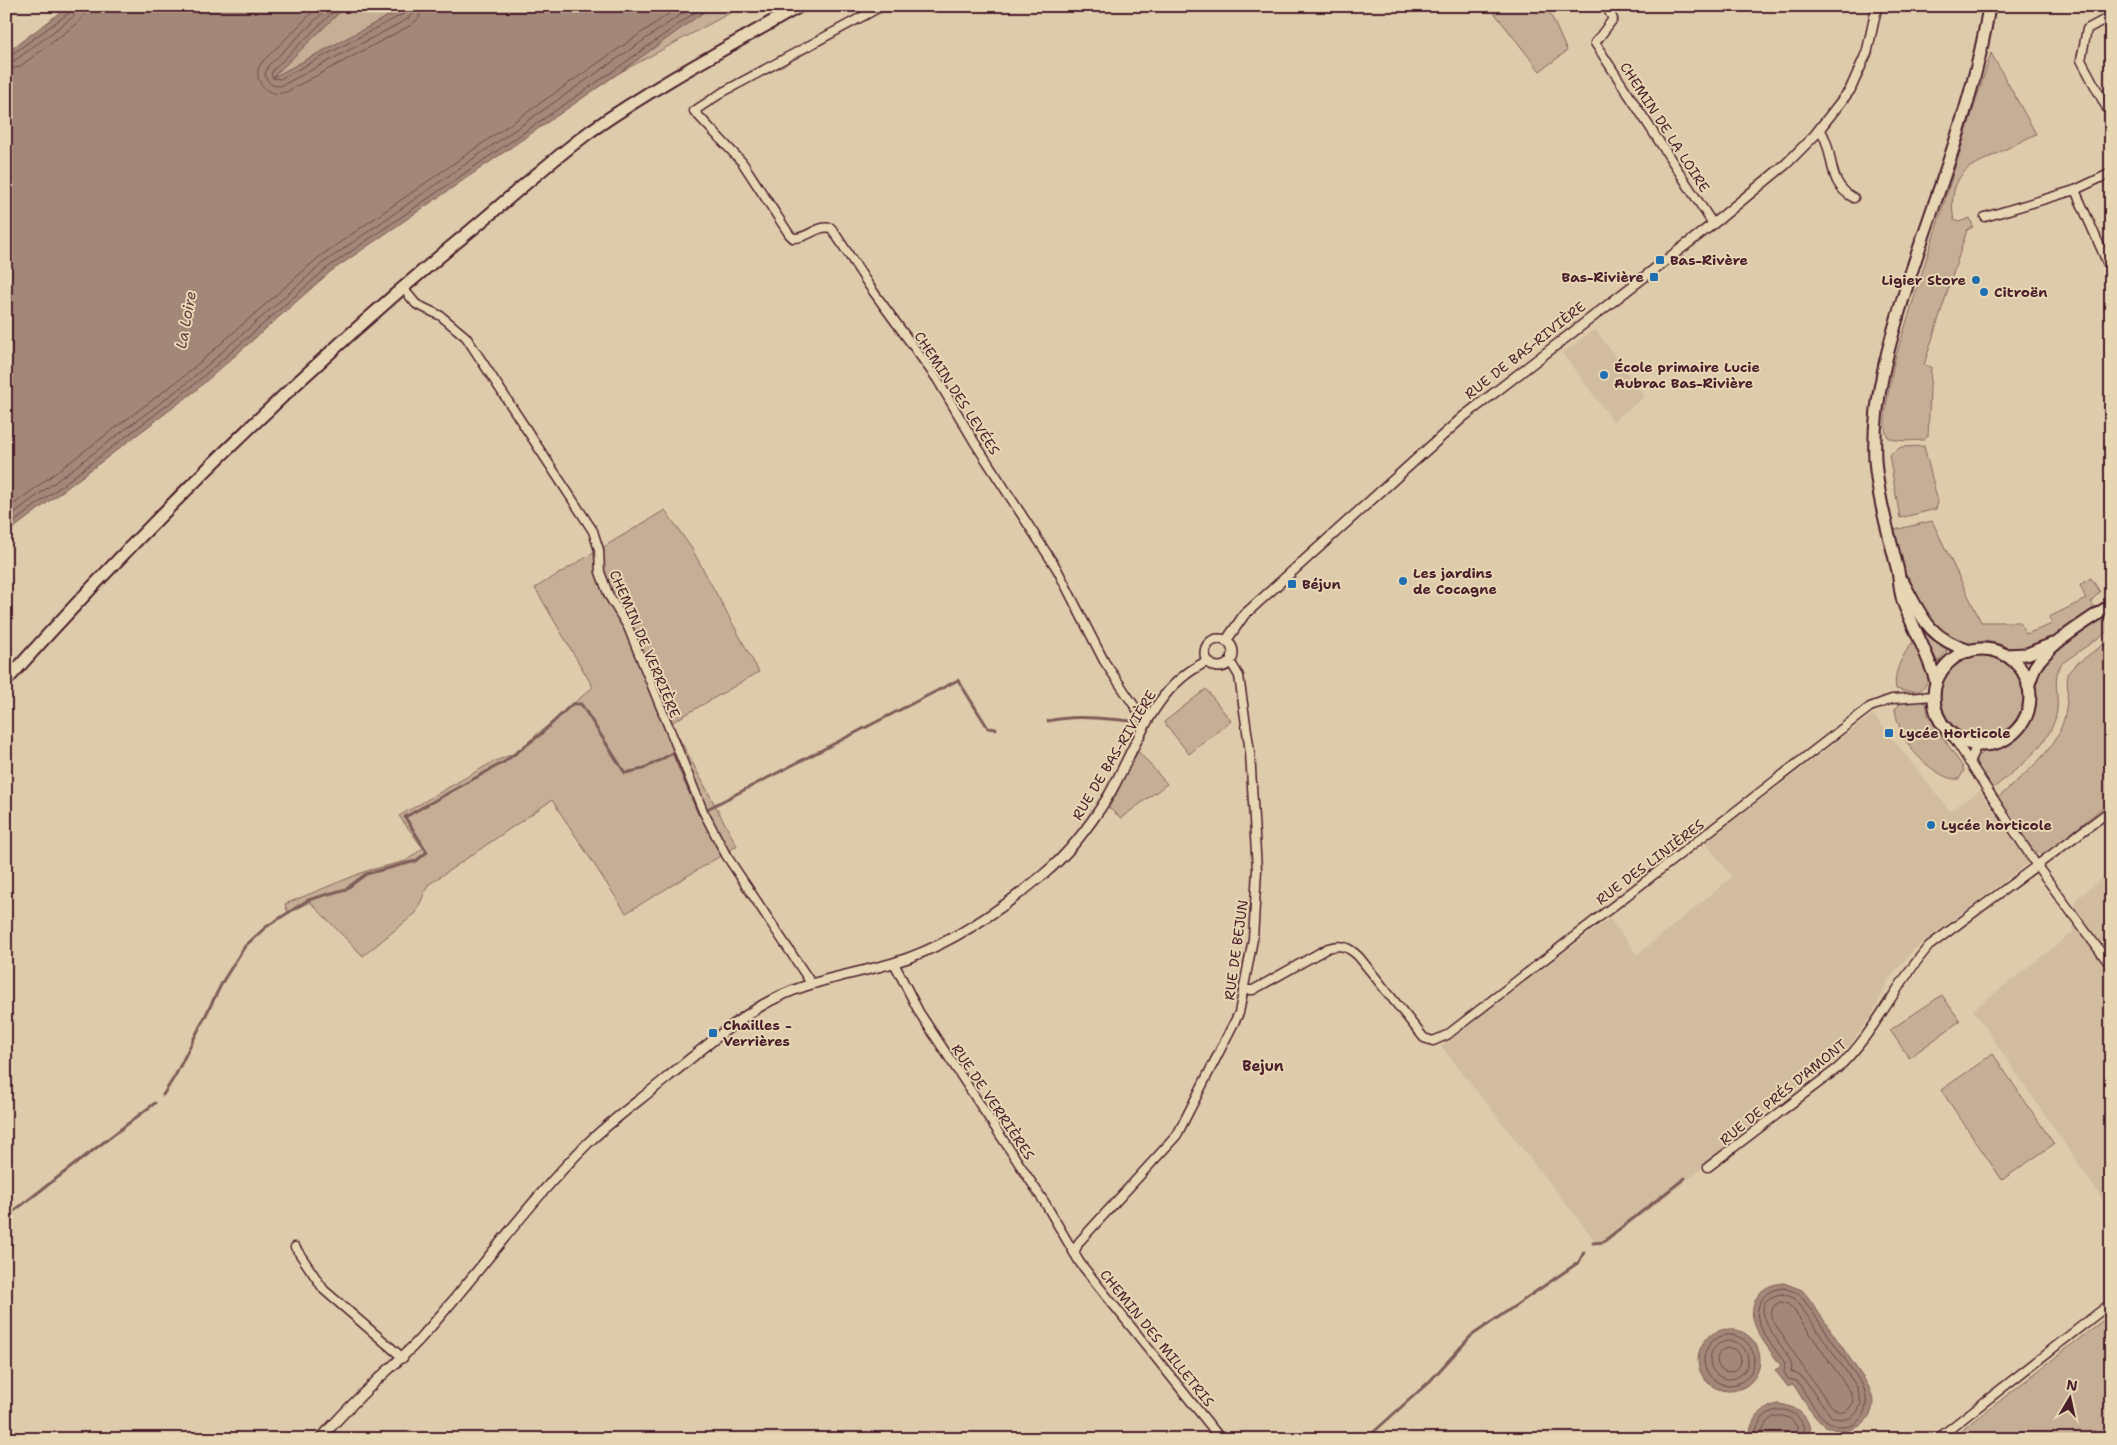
<svg xmlns="http://www.w3.org/2000/svg" width="2117" height="1445" viewBox="0 0 2117 1445" font-family="'Shantell Sans',sans-serif">
<rect width="100%" height="100%" fill="#decbab"/>
<filter id="ink" filterUnits="userSpaceOnUse"><feTurbulence type="fractalNoise" baseFrequency=".02" numOctaves="2"/><feDisplacementMap in="SourceGraphic" scale="10" xChannelSelector="R" yChannelSelector="G"/><feConvolveMatrix kernelMatrix="1 2 1 2 8 2 1 2 1" color-interpolation-filters="sRGB"/></filter>
<g filter="url(#ink)">
<g fill="#d2bca0">
<path d="M 1595,329 L 1645,397 L 1613,421 L 1562,353 Z"/>
<path d="M 1873,714 L 1950,811 L 1980,791 L 2028,863 L 1913,950 L 1889,979 L 1872,1015 L 1849,1046 L 1757,1119 L 1696,1173 L 1600,1247 L 1441,1046 L 1610,918 L 1637,955 L 1732,877 L 1705,842 Z"/>
<path d="M 2111,871 L 2111,1212 L 1973,1010 L 2073,932 L 2076,899 Z"/>
</g>
<g fill="#c5ae95" stroke="#886660">
<path d="M 346,6 L 407,6 L 270,79 Z"/>
<path d="M 712,6 L 743,6 L 619,73 Z"/>
<path d="M 1489,6 L 1547,6 L 1567,51 L 1540,71 Z"/>
<path d="M 1991,53 L 2036,134 L 1970,167 C 1953,179 1950,200 1954,220 L 1959,222 L 1970,218 L 1973,227 L 1967,230 L 1924,365 L 1931,367 L 1928,436 L 1924,440 C 1915,440 1896,443 1888,437 C 1879,428 1892,376 1894,362 Z"/>
<path d="M 1924,446 L 1938,502 L 1936,509 L 1900,518 L 1889,455 L 1901,447 Z"/>
<path d="M 665,510 L 692,549 L 759,672 L 671,723 L 737,846 L 626,913 L 552,800 L 428,885 L 416,913 L 363,956 L 310,902 L 288,913 L 285,904 L 366,871 L 406,861 L 423,848 L 399,816 L 491,763 L 515,753 L 593,687 L 535,588 Z"/>
<path d="M 1932,521 L 1981,622 L 2020,622 L 2026,634 L 2052,624 L 2049,617 L 2086,599 L 2080,585 L 2091,578 L 2100,592 L 2091,601 L 2095,608 C 2075,622 2038,656 2011,651 C 2008,651 2005,647 2002,645 C 1997,643 1988,641 1983,641 C 1978,641 1973,645 1968,645 C 1925,646 1901,563 1890,531 Z"/>
<path d="M 2111,610 L 2111,629 L 2061,664 C 2052,678 2059,694 2057,710 C 2053,744 2015,770 1991,790 C 1983,780 1972,770 1977,756 C 1989,748 2003,747 2015,738 C 2041,721 2028,688 2041,665 C 2053,645 2091,625 2111,610 Z"/>
<path d="M 1921,623 L 1928,634 L 1948,649 L 1938,662 L 1917,624 Z"/>
<path d="M 2111,639 L 2111,801 L 2049,851 L 2039,854 L 2031,848 L 1998,798 C 2043,756 2072,742 2067,674 L 2075,665 Z"/>
<path d="M 1917,642 C 1923,658 1938,680 1919,691 L 1903,691 L 1896,689 C 1893,672 1902,657 1911,644 Z"/>
<circle cx="1982" cy="696" r="41"/>
<path d="M 1206,689 L 1231,721 L 1189,754 L 1164,722 Z"/>
<path d="M 1903,701 L 1919,701 L 1926,703 L 1928,715 L 1962,766 L 1964,771 L 1959,779 C 1951,780 1944,776 1937,772 C 1914,757 1899,736 1895,709 Z"/>
<path d="M 1138,751 L 1167,784 L 1121,818 L 1109,808 Z"/>
<path d="M 1942,995 L 1960,1021 L 1909,1058 L 1890,1030 Z"/>
<path d="M 1993,1054 L 2054,1144 L 2002,1180 L 1941,1090 Z"/>
<path d="M 2111,1314 L 2111,1439 L 1951,1439 Z"/>
</g>
<g fill="#a38778" stroke="#7f5d59">
<path d="M 69,6 L 346,6 L 272,78 L 407,6 L 712,6 L 619,73 L 330,272 L 195,391 L 6,534 L 6,53 Z"/>
<path d="M 1784,1283 L 1802,1290 L 1808,1297 L 1866,1382 C 1870,1389 1873,1396 1873,1404 C 1871,1427 1845,1437 1826,1426 C 1812,1418 1802,1397 1793,1384 L 1788,1387 L 1775,1370 L 1781,1366 C 1768,1346 1742,1321 1757,1297 C 1763,1287 1773,1284 1784,1283 Z"/>
<circle cx="1729" cy="1360" r="31"/>
<path d="M 1777,1404 C 1796,1405 1813,1417 1810,1439 L 1750,1439 C 1749,1420 1760,1409 1777,1404 Z"/>
</g>
<g fill="none" stroke-linecap="round" stroke-linejoin="round">
<g stroke="#6e494a" stroke-width="1">
<path d="M 319,6 L 262,62 L 258,69 L 258,78 C 263,91 273,96 286,92 L 411,25 L 419,18 L 422,6"/>
<path d="M 330,6 L 268,66 L 265,75 C 268,84 274,88 283,85 L 408,19 L 413,13 L 414,6"/>
<path d="M 339,6 L 273,70 L 271,74 L 273,78 L 280,79 L 405,13 L 408,6"/>
<path d="M 6,56 L 11,55 L 69,13 L 72,6"/>
<path d="M 6,63 L 14,61 L 73,17 L 78,6"/>
<path d="M 6,70 L 19,67 L 78,23 L 84,15 L 86,6"/>
<path d="M 6,510 L 183,377 L 319,257 L 680,6"/>
<path d="M 6,519 L 188,382 L 323,263 L 693,6"/>
<path d="M 6,528 L 191,387 L 327,268 L 616,69 L 704,6"/>
<path d="M 1784,1288 L 1798,1293 L 1804,1300 L 1862,1384 C 1876,1413 1852,1439 1827,1421 C 1814,1412 1806,1393 1797,1381 L 1788,1379 L 1784,1372 L 1785,1363 C 1774,1346 1748,1322 1761,1301 C 1766,1292 1774,1289 1784,1288 Z"/>
<path d="M 1783,1294 L 1794,1298 L 1799,1304 L 1857,1387 L 1861,1403 C 1857,1419 1844,1423 1831,1416 L 1802,1377 L 1791,1371 C 1792,1367 1792,1364 1790,1360 C 1782,1343 1738,1299 1783,1294 Z"/>
<path d="M 1780,1302 L 1787,1303 L 1793,1309 L 1850,1391 L 1854,1402 L 1847,1411 C 1843,1412 1840,1413 1836,1410 C 1826,1404 1778,1330 1771,1317 L 1773,1307 Z"/>
<circle cx="1729" cy="1360" r="25"/>
<circle cx="1729" cy="1360" r="19"/>
<circle cx="1729" cy="1360" r="12"/>
<path d="M 1755,1439 C 1756,1399 1807,1401 1805,1439"/>
<path d="M 1761,1439 C 1762,1407 1800,1409 1799,1439"/>
</g>
<g stroke="#7f5d59" stroke-width="3">
<path d="M 1048,721 C 1076,714 1104,719 1133,721"/>
<path d="M 709,808 L 958,680 L 988,728 L 996,729"/>
<path d="M 163,1095 L 175,1076 L 223,981 L 245,946 L 266,927 L 308,900 L 346,889 L 366,874 L 416,861 L 427,852 L 405,817 L 504,762 L 541,734 L 572,704 L 581,704 L 625,773 L 643,769 L 673,753 L 699,814"/>
<path d="M 6,1217 L 155,1103"/>
<path d="M 1593,1243 L 1603,1242 L 1685,1178"/>
<path d="M 1366,1439 L 1430,1381 L 1471,1336 L 1579,1262 L 1584,1252"/>
</g>
<defs>
<g id="minor">
<path d="M 882,6 L 723,92 L 694,111 L 742,162 L 789,234 L 793,238 C 808,239 816,225 831,228 L 834,232 L 870,287 L 937,379 L 975,443 L 1057,569 L 1104,661 L 1146,723"/>
<path d="M 1606,6 L 1613,19 L 1595,43 L 1713,224"/>
<path d="M 2111,16 L 2087,29 L 2081,60 L 2111,116"/>
<path d="M 1820,129 C 1836,153 1825,183 1854,198"/>
<path d="M 2075,190 L 2111,271"/>
<path d="M 1985,217 L 2075,190 L 2111,173"/>
<path d="M 402,287 L 416,304 L 441,316 L 466,337 L 593,531 L 599,550 L 600,572 L 609,596 L 628,627 L 703,811 L 726,855 L 811,983"/>
<path d="M 1952,735 L 2037,866 L 2111,966"/>
<path d="M 1969,762 L 1977,745"/>
<path d="M 894,963 L 919,1012 L 1045,1203 L 1080,1263 L 1221,1439"/>
<path d="M 1244,990 L 1253,990 L 1328,948 C 1342,944 1349,947 1359,957 L 1424,1038 L 1433,1041 L 1447,1035 L 1870,707 L 1892,699 L 1934,696"/>
<path d="M 1708,1167 L 1838,1068 C 1875,1033 1895,985 1929,946 L 2111,810"/>
<path d="M 295,1247 L 324,1290 L 403,1358"/>
<path d="M 1074,1253 L 1079,1242 L 1177,1135 L 1239,1013 L 1253,939 L 1257,870 L 1250,752 L 1239,676 L 1230,661"/>
<path d="M 1937,1439 L 2111,1303"/>
</g>
<g id="tertiary">
<circle cx="1219" cy="653" r="14"/>
<path d="M 1226,641 L 1244,615 L 1463,417 L 1713,224 L 1786,164 L 1814,136 L 1850,90 L 1867,52 L 1877,6"/>
<path d="M 320,1439 C 338,1419 356,1400 375,1382 C 390,1368 405,1355 419,1340 C 477,1276 528,1202 589,1142 C 614,1118 643,1098 669,1076 C 699,1052 728,1026 761,1006 C 802,981 848,976 893,963 C 947,947 1001,910 1044,874 C 1071,852 1091,824 1109,795 C 1137,746 1153,686 1208,661"/>
</g>
<g id="primary">
<path d="M 1903,582 C 1922,617 1928,638 1970,651"/>
<circle cx="1982" cy="697" r="48"/>
<path d="M 2005,655 L 2027,654 L 2052,644"/>
<path d="M 6,681 C 150,520 304,368 470,231 C 511,197 550,161 592,130 C 658,84 730,46 800,6"/>
<path d="M 1936,681 C 1928,655 1915,631 1904,604 C 1900,594 1900,582 1898,571 C 1889,534 1878,499 1875,460 C 1872,399 1890,340 1908,282 C 1937,192 1975,100 1989,6"/>
<path d="M 2028,686 C 2031,680 2032,673 2035,667 C 2049,643 2088,621 2111,605"/>
</g>
</defs>
<use href="#minor" stroke="#4a1f2b" stroke-width="11"/>
<use href="#tertiary" stroke="#4a1f2b" stroke-width="12"/>
<use href="#primary" stroke="#4a1f2b" stroke-width="15"/>
<use href="#minor" stroke="#e7d6b3" stroke-width="8"/>
<use href="#tertiary" stroke="#e7d6b3" stroke-width="9"/>
<use href="#primary" stroke="#e7d6b3" stroke-width="11"/>
</g>
</g>
<g fill="#1f6fb2" stroke="#e7d6b3" stroke-width="2">
<rect x="1655" y="255" width="10" height="10" rx="2.5"/>
<rect x="1649" y="272" width="10" height="10" rx="2.5"/>
<circle cx="1976" cy="280" r="5"/>
<circle cx="1984" cy="292" r="5"/>
<circle cx="1604" cy="375" r="5"/>
<circle cx="1403" cy="581" r="5"/>
<rect x="1287" y="579" width="10" height="10" rx="2.5"/>
<rect x="1884" y="728" width="10" height="10" rx="2.5"/>
<circle cx="1931" cy="825" r="5"/>
<rect x="708" y="1028" width="10" height="10" rx="2.5"/>
</g>
<g text-anchor="middle" dominant-baseline="central" stroke-width="4" stroke-linejoin="round" paint-order="stroke">
<g font-size="14" fill="#4a1f2b" stroke="#e7d6b3">
<text transform="translate(1665 127) rotate(57)">CHEMIN DE LA LOIRE</text>
<text transform="translate(1525 350) rotate(-38)">RUE DE BAS-RIVIÈRE</text>
<text transform="translate(957 393) rotate(57)">CHEMIN DES LEVÉES</text>
<text transform="translate(645 644) rotate(67)">CHEMIN DE VERRIÈRE</text>
<text transform="translate(1114 755) rotate(-59)">RUE DE BAS-RIVIÈRE</text>
<text transform="translate(1650 862) rotate(-37)">RUE DES LINIÈRES</text>
<text transform="translate(1236 950) rotate(-82)">RUE DE BEJUN</text>
<text transform="translate(1783 1092) rotate(-39)">RUE DE PRÉS D'AMONT</text>
<text transform="translate(993 1102) rotate(56)">RUE DE VERRIÈRES</text>
<text transform="translate(1157 1338) rotate(51)">CHEMIN DES MILLETRIS</text>
</g>
<g font-size="14" font-weight="bold" fill="#4a1f2b" stroke="#e7d6b3" text-anchor="start">
<text x="1670" y="260">Bas-Rivère</text>
<text x="1644" y="277" text-anchor="end">Bas-Rivière</text>
<text x="1966" y="280" text-anchor="end">Ligier Store</text>
<text x="1994" y="292">Citroën</text>
<text x="1614" y="367">École primaire Lucie<tspan x="1614" dy="16">Aubrac Bas-Rivière</tspan></text>
<text x="1413" y="573">Les jardins<tspan x="1413" dy="16">de Cocagne</tspan></text>
<text x="1302" y="584">Béjun</text>
<text x="1899" y="733">Lycée Horticole</text>
<text x="1941" y="825">Lycée horticole</text>
<text x="723" y="1025">Chailles -<tspan x="723" dy="16">Verrières</tspan></text>
</g>
<g font-size="15" font-style="italic" fill="#60393e" stroke="#e7d6b3">
<text transform="translate(186 320) rotate(-80)">La Loire</text>
</g>
<g font-size="15" font-weight="bold" fill="#4a1f2b" stroke="#e7d6b3">
<text x="1263" y="1066">Bejun</text>
</g>
</g>
<rect width="2117" height="1445" fill="none" stroke="#e7d6b3" stroke-width="25"/>
<rect x="12" y="12" width="2092" height="1420" fill="none" stroke="#4a1f2b" stroke-width="2" filter="url(#ink)"/>
<g transform="translate(2070 1398) rotate(9)" stroke="#e7d6b3" stroke-width="4" paint-order="stroke">
<path d="M0-4L9 19L0 12L-9 19Z" fill="#4a1f2b"/>
<text y="-8" font-size="14" font-weight="bold" text-anchor="middle" fill="#4a1f2b">N</text>
</g>
</svg>
